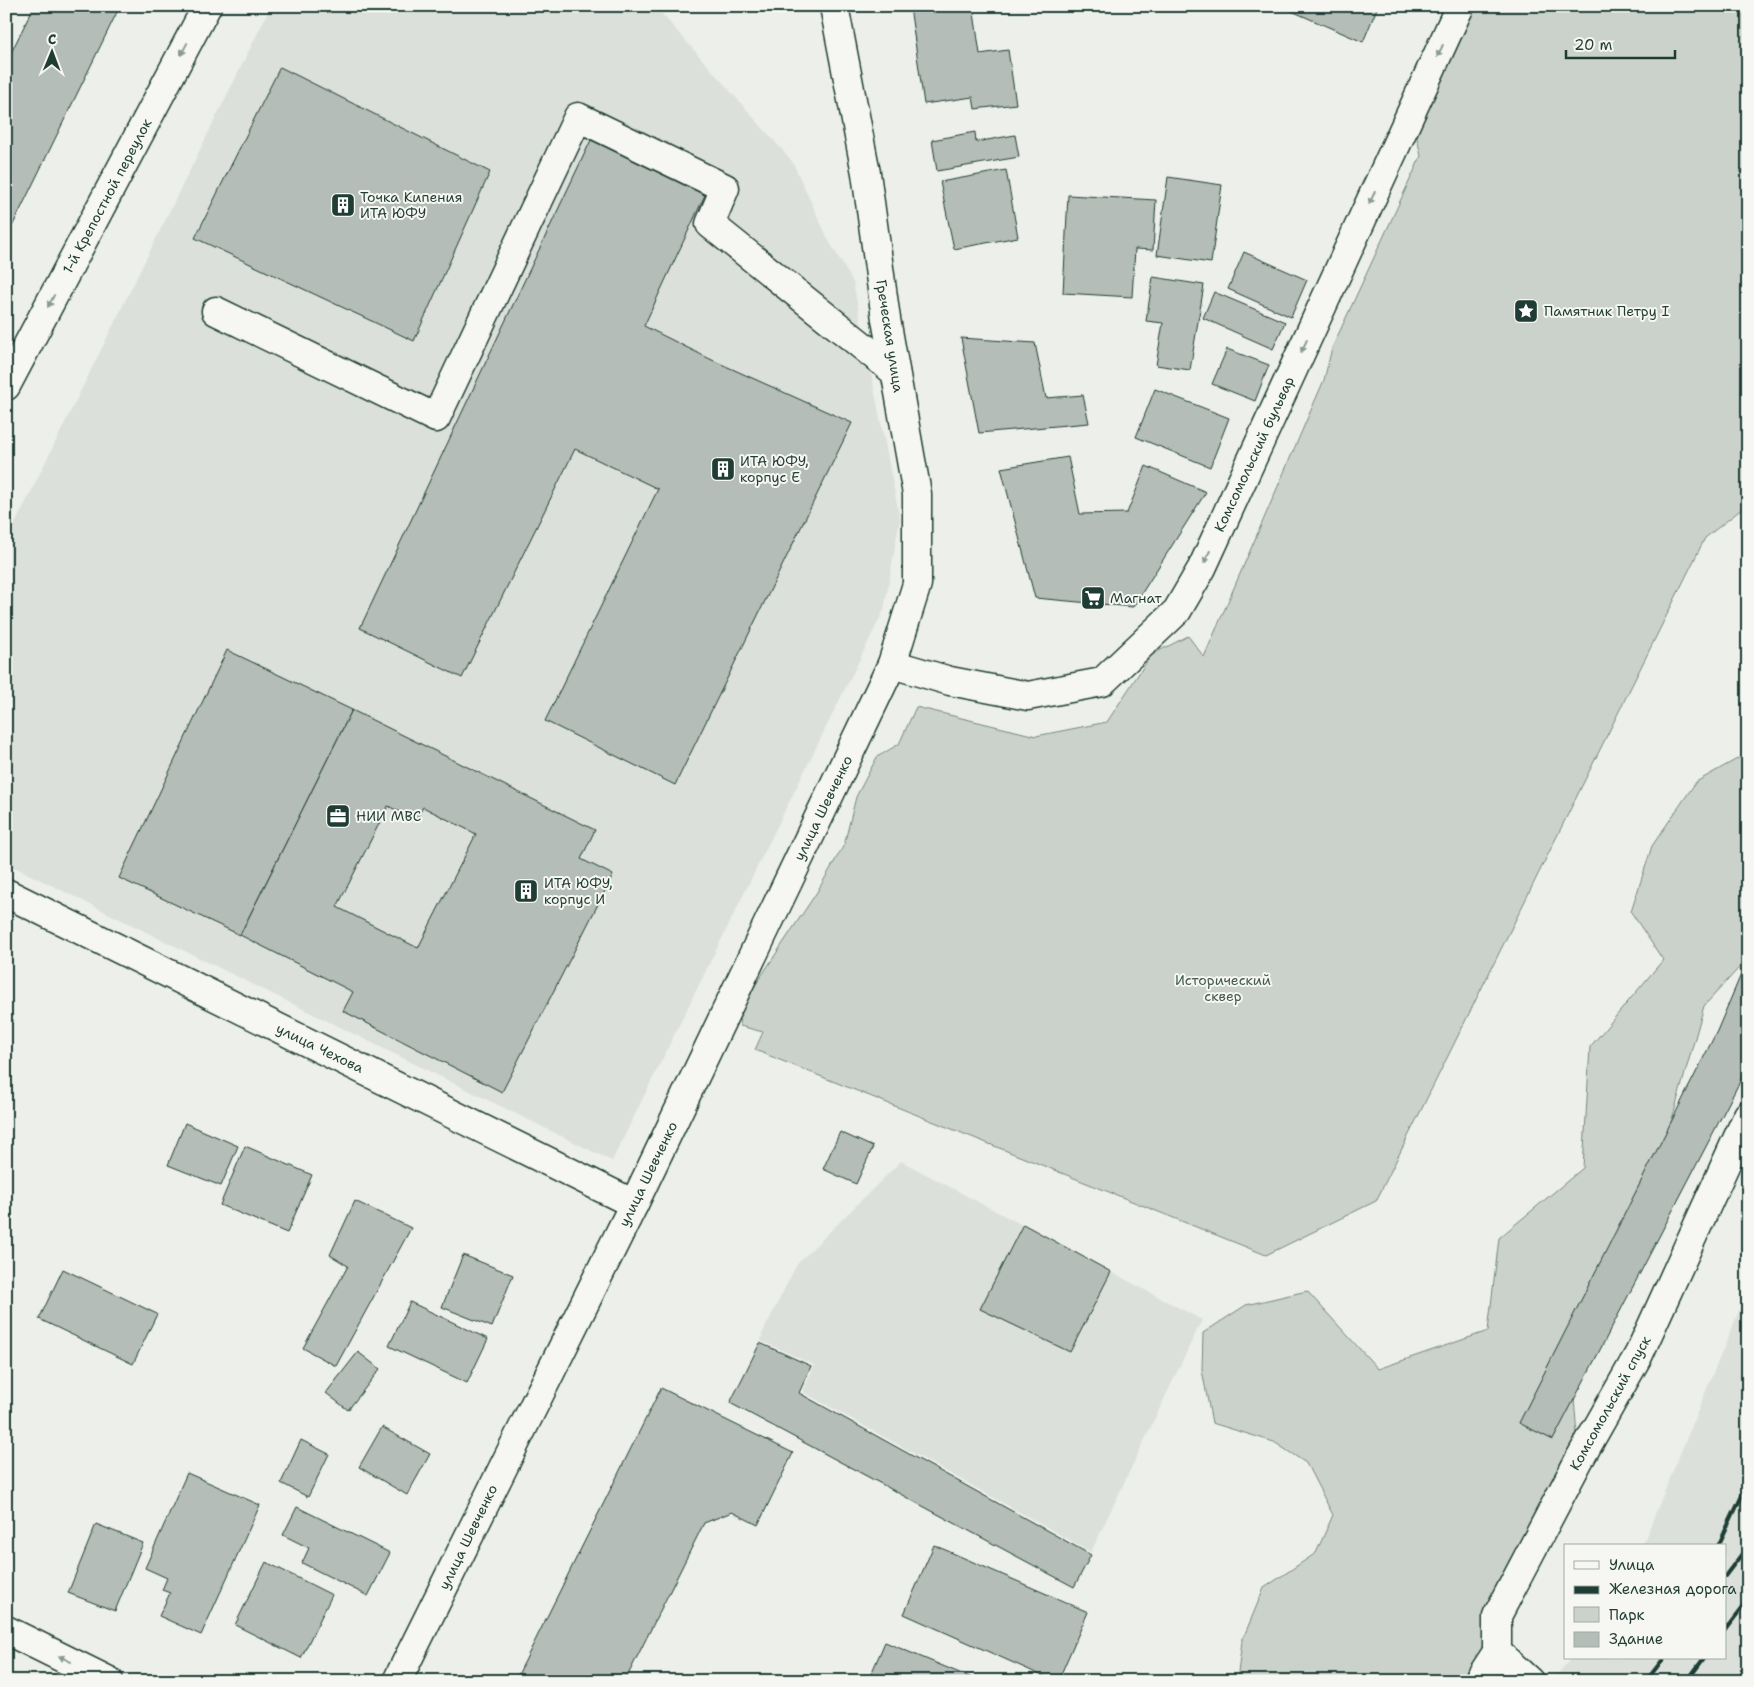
<svg xmlns="http://www.w3.org/2000/svg" width="1754" height="1687" viewBox="0 0 1754 1687" font-family="'Shantell Sans',sans-serif">
<rect width="100%" height="100%" fill="#edefea"/>
<filter id="ink" filterUnits="userSpaceOnUse"><feTurbulence type="fractalNoise" baseFrequency=".02" numOctaves="2"/><feDisplacementMap in="SourceGraphic" scale="10" xChannelSelector="R" yChannelSelector="G"/><feConvolveMatrix kernelMatrix="1 2 1 2 8 2 1 2 1" color-interpolation-filters="sRGB"/></filter>
<g filter="url(#ink)">
<g fill="#dce0db">
<path d="M 271,6 L 655,6 L 792,161 L 829,241 L 853,282 L 900,519 L 884,610 L 612,1161 L 6,863 L 6,542 Z"/>
<path d="M 901,1161 L 1202,1320 L 1091,1552 L 803,1392 L 814,1365 L 761,1341 L 762,1334 L 797,1264 Z"/>
<path d="M 1748,1289 L 1748,1681 L 1552,1681 L 1571,1658 L 1725,1658 L 1725,1546 L 1642,1546 Z"/>
</g>
<g fill="#cbd2cc" stroke="#758880">
<path d="M 1479,6 L 1748,6 L 1748,504 L 1705,538 L 1376,1201 L 1266,1255 L 755,1050 L 763,1032 L 740,1026 L 738,1011 L 817,892 L 844,845 L 856,797 L 877,757 L 899,744 L 916,707 L 1036,736 L 1107,722 L 1151,655 L 1188,636 L 1204,657 L 1324,380 L 1332,348 L 1421,156 L 1417,138 L 1423,110 L 1461,28 Z"/>
<path d="M 1748,751 L 1748,958 L 1704,1006 L 1641,1229 L 1573,1385 L 1579,1460 L 1481,1681 L 1237,1681 L 1242,1641 L 1264,1588 L 1316,1553 L 1333,1515 L 1306,1463 L 1274,1442 L 1212,1423 L 1202,1370 L 1203,1333 L 1246,1305 L 1307,1291 L 1378,1369 L 1488,1331 L 1499,1238 L 1583,1168 L 1590,1047 L 1663,960 L 1631,912 L 1652,846 L 1696,782 L 1746,754 Z"/>
</g>
<g fill="#b4bdb8" stroke="#1f3d34" fill-rule="evenodd">
<path d="M 34,6 L 120,6 L 6,239 L 6,63 Z"/>
<path d="M 914,6 L 973,6 L 980,54 L 1008,50 L 1016,104 L 975,109 L 973,97 L 924,104 L 910,7 Z"/>
<path d="M 1280,6 L 1378,6 L 1363,42 Z"/>
<path d="M 280,67 L 490,172 L 414,341 L 195,238 Z"/>
<path d="M 975,132 L 976,142 L 1015,135 L 1019,157 L 937,171 L 932,140 Z"/>
<path d="M 591,140 L 705,195 L 644,326 L 710,359 L 852,423 L 675,785 L 545,721 L 658,489 L 575,449 L 462,678 L 360,628 Z"/>
<path d="M 1006,170 L 1018,237 L 954,249 L 940,182 Z"/>
<path d="M 1168,177 L 1222,185 L 1211,263 L 1157,255 Z"/>
<path d="M 1068,195 L 1156,200 L 1153,250 L 1135,249 L 1132,297 L 1063,293 Z"/>
<path d="M 1244,252 L 1307,280 L 1291,317 L 1228,289 Z"/>
<path d="M 1153,277 L 1204,285 L 1190,370 L 1156,365 L 1163,323 L 1146,321 Z"/>
<path d="M 1214,292 L 1285,322 L 1273,349 L 1203,318 Z"/>
<path d="M 961,338 L 1035,343 L 1046,398 L 1083,395 L 1089,423 L 979,433 Z"/>
<path d="M 1227,349 L 1269,365 L 1255,401 L 1212,384 Z"/>
<path d="M 1155,389 L 1229,418 L 1210,467 L 1136,437 Z"/>
<path d="M 1068,457 L 1080,514 L 1127,513 L 1146,466 L 1206,492 L 1133,607 L 1035,598 L 1001,468 Z"/>
<path d="M 227,650 L 352,710 L 240,935 L 119,878 Z"/>
<path d="M 352,710 L 595,830 L 581,859 L 613,875 L 502,1092 L 343,1011 L 353,992 L 240,935 ZM 388,806 L 416,820 L 423,807 L 476,834 L 418,948 L 337,907 Z"/>
<path d="M 1748,958 L 1748,1066 L 1553,1440 L 1519,1423 L 1717,1031 Z"/>
<path d="M 185,1123 L 238,1146 L 221,1186 L 168,1165 Z"/>
<path d="M 840,1132 L 873,1147 L 856,1184 L 823,1169 Z"/>
<path d="M 245,1146 L 312,1175 L 287,1233 L 220,1205 Z"/>
<path d="M 355,1201 L 411,1228 L 336,1366 L 303,1348 L 348,1266 L 330,1255 Z"/>
<path d="M 1023,1224 L 1111,1272 L 1070,1352 L 980,1309 Z"/>
<path d="M 463,1255 L 513,1275 L 492,1327 L 442,1307 Z"/>
<path d="M 63,1269 L 157,1314 L 133,1364 L 39,1319 Z"/>
<path d="M 410,1302 L 488,1339 L 467,1383 L 389,1346 Z"/>
<path d="M 760,1343 L 811,1366 L 799,1393 L 1091,1555 L 1074,1587 L 730,1403 Z"/>
<path d="M 358,1352 L 380,1369 L 348,1410 L 326,1393 Z"/>
<path d="M 661,1388 L 793,1453 L 758,1525 L 732,1512 L 704,1523 L 625,1681 L 515,1681 Z"/>
<path d="M 382,1427 L 430,1454 L 407,1495 L 359,1467 Z"/>
<path d="M 301,1440 L 329,1454 L 308,1497 L 281,1483 Z"/>
<path d="M 187,1473 L 260,1505 L 201,1635 L 159,1616 L 170,1593 L 162,1590 L 167,1578 L 145,1568 Z"/>
<path d="M 297,1507 L 390,1553 L 368,1596 L 302,1563 L 309,1548 L 283,1535 Z"/>
<path d="M 96,1524 L 143,1543 L 115,1611 L 68,1593 Z"/>
<path d="M 934,1545 L 1088,1612 L 1058,1681 L 1054,1681 L 904,1614 Z"/>
<path d="M 266,1562 L 332,1595 L 301,1658 L 235,1625 Z"/>
<path d="M 885,1642 L 979,1681 L 868,1681 Z"/>
</g>
<g fill="none" stroke-linecap="round" stroke-linejoin="round">
<defs>
<g id="minor">
<path d="M 216,311 L 436,418 L 578,117 L 725,188 L 710,224 L 895,372"/>
<path d="M 6,386 L 207,6"/>
<path d="M 892,664 L 950,681 L 1028,696 L 1102,682 L 1177,611 L 1202,568 L 1460,6"/>
<path d="M 6,1630 L 109,1681"/>
<path d="M 397,1681 L 634,1204"/>
<path d="M 1478,1681 L 1497,1652"/>
<path d="M 1529,1681 L 1497,1652 L 1497,1616 L 1579,1460 L 1639,1354 L 1748,1115"/>
</g>
<path id="major" d="M 6,893 L 634,1204 L 892,664 L 917,584 L 917,494 L 886,319 L 866,173 L 834,6"/>
</defs>
<use href="#minor" stroke="#1f3d34" stroke-width="31"/>
<use href="#major" stroke="#1f3d34" stroke-width="31"/>
<use href="#minor" stroke="#f6f6f2" stroke-width="28"/>
<use href="#major" stroke="#f6f6f2" stroke-width="28"/>
<g stroke="#1f3d34" stroke-width="4">
<path d="M 1718,1546 L 1748,1483"/>
<path d="M 1725,1576 L 1748,1546"/>
<path d="M 1725,1630 L 1748,1600"/>
<path d="M 1646,1681 L 1664,1658"/>
<path d="M 1687,1681 L 1704,1658"/>
</g>
</g>
<defs><path id="oneway-solid" d="M-6-.8H1V-3.2L6.5 0L1 3.2V.8H-6Z" transform="scale(1.25)"/></defs>
<g fill="#8a9a93">
<use href="#oneway-solid" transform="translate(184 49) rotate(118)"/>
<use href="#oneway-solid" transform="translate(1440 51) rotate(115)"/>
<use href="#oneway-solid" transform="translate(1372 198) rotate(115)"/>
<use href="#oneway-solid" transform="translate(51 301) rotate(118)"/>
<use href="#oneway-solid" transform="translate(1304 346) rotate(115)"/>
<use href="#oneway-solid" transform="translate(1207 557) rotate(115)"/>
<use href="#oneway-solid" transform="translate(65 1659) rotate(-154)"/>
</g>
</g>
<defs>
<symbol id="building-square" viewBox="-11 -11 22 22"><rect x="-9" y="-9" width="18" height="18" rx="4" fill="#1f3d34" stroke="#f6f6f2"/><path d="M-4-6H4V6H1V3H-1V6H-4ZM-2.5-4.3h1.7v1.8h-1.7ZM.8-4.3h1.7v1.8H.8ZM-2.5-1h1.7V.8h-1.7ZM.8-1h1.7V.8H.8Z" fill="#fff"/></symbol>
<symbol id="sight-square" viewBox="-11 -11 22 22"><rect x="-9" y="-9" width="18" height="18" rx="4" fill="#1f3d34" stroke="#f6f6f2"/><path d="M0-6L1.8-2.2L6-1.7L2.9 1.2L3.7 5.4L0 3.3L-3.7 5.4L-2.9 1.2L-6-1.7L-1.8-2.2Z" fill="#fff"/></symbol>
<symbol id="supermarket-square" viewBox="-11 -11 22 22"><rect x="-9" y="-9" width="18" height="18" rx="4" fill="#1f3d34" stroke="#f6f6f2"/><path d="M-6-5.5h2.5l.6 2H6L4.5 2H-2.5L-4.4-4H-6ZM-1.5 3.2a1.3 1.3 0 1 0 .1 0ZM3 3.2a1.3 1.3 0 1 0 .1 0Z" fill="#fff"/></symbol>
<symbol id="office-square" viewBox="-11 -11 22 22"><rect x="-9" y="-9" width="18" height="18" rx="4" fill="#1f3d34" stroke="#f6f6f2"/><path d="M-6-3h4V-5.5h4V-3h4V5H-6ZM-1-4.5V-3h2v-1.5ZM-6 0V1H6V0Z" fill="#fff"/></symbol>
</defs>
<g fill-rule="evenodd">
<use href="#building-square" x="329" y="191" width="28" height="28"/>
<use href="#sight-square" x="1512" y="297" width="28" height="28"/>
<use href="#building-square" x="709" y="455" width="28" height="28"/>
<use href="#supermarket-square" x="1079" y="584" width="28" height="28"/>
<use href="#office-square" x="324" y="802" width="28" height="28"/>
<use href="#building-square" x="512" y="877" width="28" height="28"/>
</g>
<g text-anchor="middle" dominant-baseline="central" stroke-width="4" stroke-linejoin="round" paint-order="stroke">
<g font-size="14" fill="#1f3d34" stroke="#f6f6f2">
<text transform="translate(107 196) rotate(-62)">1-й Крепостной переулок</text>
<text transform="translate(890 336) rotate(81)">Греческая улица</text>
<text transform="translate(1254 454) rotate(-65)">Комсомольский бульвар</text>
<text transform="translate(823 808) rotate(-64)">улица Шевченко</text>
<text transform="translate(320 1048) rotate(26)">улица Чехова</text>
<text transform="translate(648 1174) rotate(-64)">улица Шевченко</text>
<text transform="translate(1610 1403) rotate(-61)">Комсомольский спуск</text>
<text transform="translate(468 1537) rotate(-64)">улица Шевченко</text>
</g>
<g font-size="14" fill="#1f3d34" stroke="#f6f6f2" text-anchor="start">
<text x="360" y="197">Точка Кипения<tspan x="360" dy="16">ИТА ЮФУ</tspan></text>
<text x="1544" y="311">Памятник Петру I</text>
<text x="740" y="461">ИТА ЮФУ,<tspan x="740" dy="16">корпус Е</tspan></text>
<text x="1110" y="598">Магнат</text>
<text x="356" y="816">НИИ МВС</text>
<text x="544" y="883">ИТА ЮФУ,<tspan x="544" dy="16">корпус И</tspan></text>
</g>
<g font-size="14" fill="#415b52" stroke="#f6f6f2">
<text x="1223" y="980">Исторический<tspan x="1223" dy="16">сквер</tspan></text>
</g>
</g>
<rect width="1754" height="1687" fill="none" stroke="#f6f6f2" stroke-width="25"/>
<rect x="12" y="12" width="1729" height="1662" fill="none" stroke="#1f3d34" stroke-width="2" filter="url(#ink)"/>
<rect x="1564" y="1544" width="162" height="115" fill="#f6f6f2" stroke="#a0aca6"/>
<rect x="1574" y="1561" width="25" height="8" fill="#f6f6f2" stroke="#a0aca6"/>
<text x="1609" y="1570" font-size="15" fill="#1f3d34">Улица</text>
<rect x="1574" y="1586" width="25" height="8" fill="#1f3d34" stroke="#a0aca6"/>
<text x="1609" y="1594" font-size="15" fill="#1f3d34">Железная дорога</text>
<rect x="1574" y="1607" width="25" height="15" fill="#cbd2cc" stroke="#a0aca6"/>
<text x="1609" y="1620" font-size="15" fill="#1f3d34">Парк</text>
<rect x="1574" y="1632" width="25" height="15" fill="#b4bdb8" stroke="#a0aca6"/>
<text x="1609" y="1644" font-size="15" fill="#1f3d34">Здание</text>
<g transform="translate(52 52) rotate(1)" stroke="#f6f6f2" stroke-width="4" paint-order="stroke">
<path d="M0-4L9 19L0 12L-9 19Z" fill="#1f3d34"/>
<text y="-8" font-size="14" font-weight="bold" text-anchor="middle" fill="#1f3d34">С</text>
</g>
<path d="M1566 50v8h109v-8" fill="none" stroke="#1f3d34" stroke-width="2.5"/>
<text x="1574" y="50" font-size="15" fill="#1f3d34" stroke="#f6f6f2" stroke-width="4" paint-order="stroke">20 m</text>
</svg>
